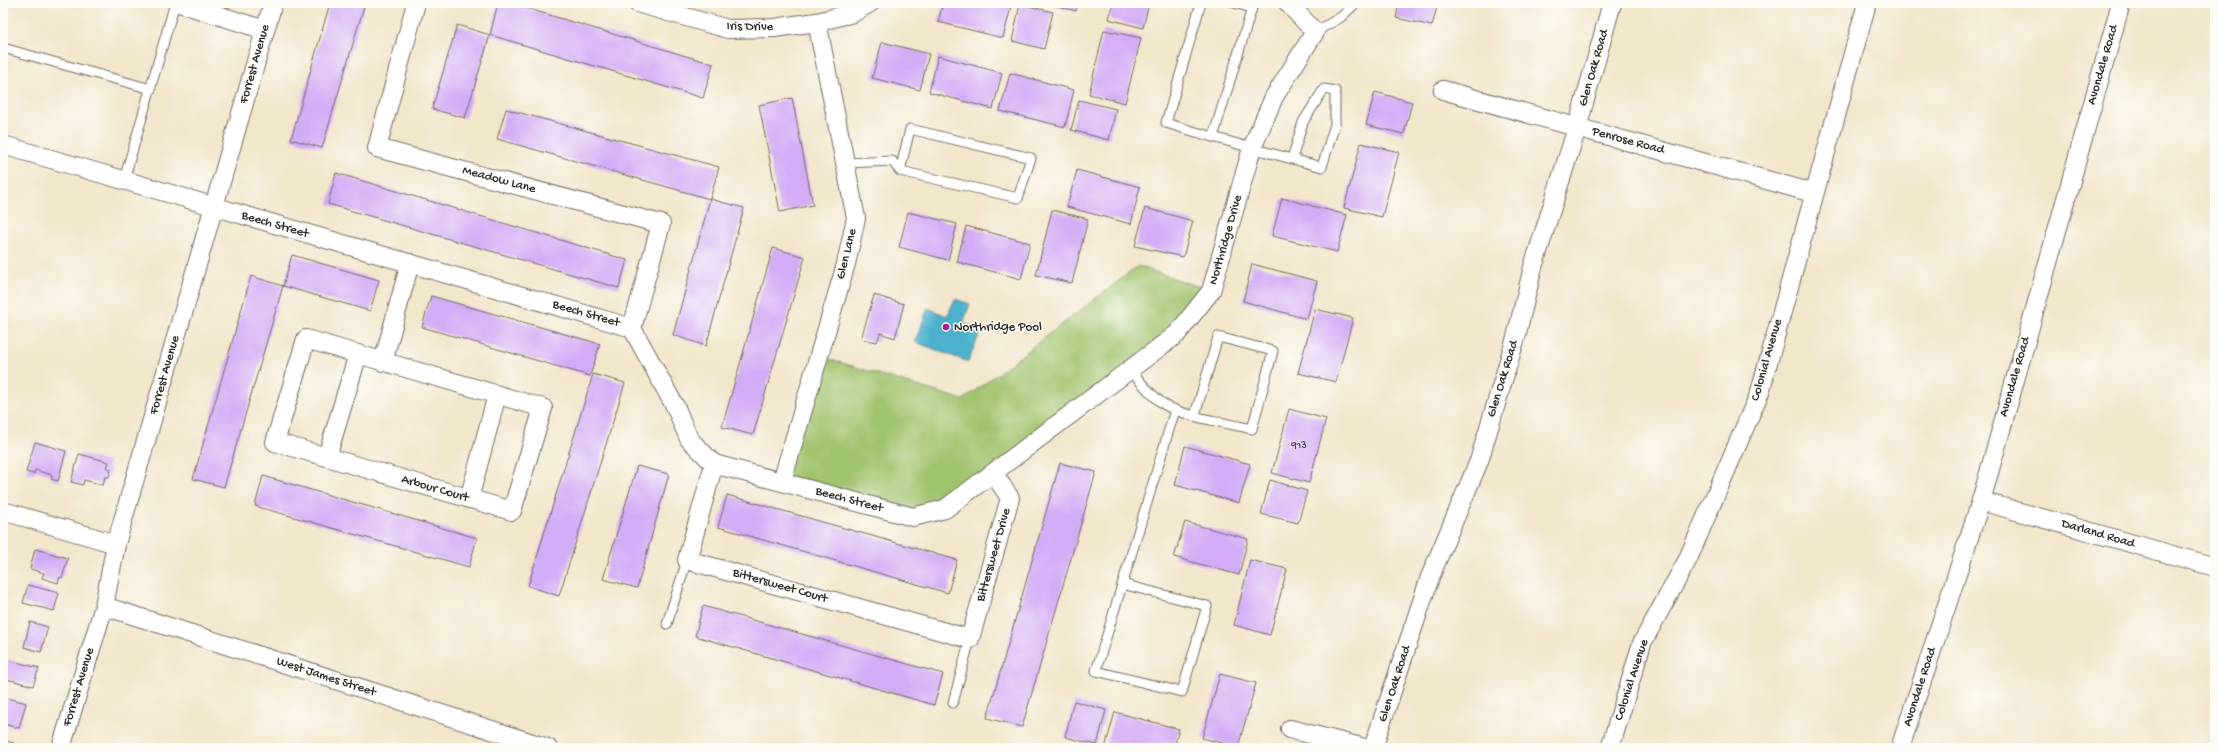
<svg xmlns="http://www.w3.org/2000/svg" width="2218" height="751" viewBox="0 0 2218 751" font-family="'Gochi Hand',sans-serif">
<rect width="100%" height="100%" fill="#fdfcf7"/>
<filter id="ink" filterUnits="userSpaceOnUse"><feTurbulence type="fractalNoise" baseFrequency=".025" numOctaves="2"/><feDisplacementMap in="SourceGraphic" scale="8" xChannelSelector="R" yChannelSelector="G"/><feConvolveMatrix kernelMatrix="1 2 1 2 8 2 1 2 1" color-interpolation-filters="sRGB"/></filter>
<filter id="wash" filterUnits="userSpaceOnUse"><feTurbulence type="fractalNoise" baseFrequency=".012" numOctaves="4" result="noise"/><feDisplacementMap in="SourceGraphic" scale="16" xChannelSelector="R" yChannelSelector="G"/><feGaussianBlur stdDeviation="0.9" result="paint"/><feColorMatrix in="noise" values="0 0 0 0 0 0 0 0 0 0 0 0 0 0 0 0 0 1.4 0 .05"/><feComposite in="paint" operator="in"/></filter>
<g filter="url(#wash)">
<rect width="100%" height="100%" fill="#f2e6cb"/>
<path fill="#a0c36d" stroke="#66774c" d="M 1138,266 L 1211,291 L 1177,334 L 994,474 L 913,517 L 782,481 L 819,356 L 963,400 Z"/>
<path fill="#4eb1cd" stroke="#3c6e7c" d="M 955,299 L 970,304 L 963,323 L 981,331 L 968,362 L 915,342 L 928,308 L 947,316 Z"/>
<g id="blocks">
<g fill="#d3acf6">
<path d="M 330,3 L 365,3 L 322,148 L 291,139 Z"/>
<path d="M 498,3 L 509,3 L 713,64 L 703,98 L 490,35 Z"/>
<path d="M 943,3 L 1012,3 L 1003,38 L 938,22 Z"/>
<path d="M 1046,3 L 1078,3 L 1076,11 Z"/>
<path d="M 1113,3 L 1149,3 L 1143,28 L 1109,19 Z"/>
<path d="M 1399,3 L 1438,3 L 1432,26 L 1396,18 Z"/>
<path d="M 1020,4 L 1053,12 L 1044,49 L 1012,41 Z"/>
<path d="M 457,25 L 490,35 L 465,118 L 432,109 Z"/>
<path d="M 1104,30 L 1141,38 L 1125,103 L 1089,94 Z"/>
<path d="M 882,42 L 929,54 L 920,90 L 872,78 Z"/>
<path d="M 938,56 L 1002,73 L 993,109 L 929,92 Z"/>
<path d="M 1010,73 L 1074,90 L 1065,127 L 1000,111 Z"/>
<path d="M 1375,92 L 1412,102 L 1404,134 L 1366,125 Z"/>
<path d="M 792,98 L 813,205 L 780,212 L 759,105 Z"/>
<path d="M 1079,100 L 1116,109 L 1109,140 L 1071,130 Z"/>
<path d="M 506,109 L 719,167 L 710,199 L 497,139 Z"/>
<path d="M 1361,143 L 1399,152 L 1382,217 L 1344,208 Z"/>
<path d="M 1077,170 L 1140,187 L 1131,224 L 1067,207 Z"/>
<path d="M 336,173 L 627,260 L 619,288 L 328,204 Z"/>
<path d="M 1282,198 L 1347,215 L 1337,252 L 1272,236 Z"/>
<path d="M 710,199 L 744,208 L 706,346 L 673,335 Z"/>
<path d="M 1145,208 L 1193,221 L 1183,257 L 1135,246 Z"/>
<path d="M 1052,210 L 1088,219 L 1072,283 L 1036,275 Z"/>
<path d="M 908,212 L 957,224 L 948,260 L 899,247 Z"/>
<path d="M 966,226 L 1030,243 L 1021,279 L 957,262 Z"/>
<path d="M 773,248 L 805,257 L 753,435 L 722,427 Z"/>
<path d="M 292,255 L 379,280 L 370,311 L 283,286 Z"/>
<path d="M 1252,264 L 1317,281 L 1307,319 L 1243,301 Z"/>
<path d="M 251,276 L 283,286 L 224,487 L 193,479 Z"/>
<path d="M 874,295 L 904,304 L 895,338 L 880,333 L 877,342 L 861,339 Z"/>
<path d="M 431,296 L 600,344 L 590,376 L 422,327 Z"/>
<path d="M 1315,309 L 1353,318 L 1336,382 L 1298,373 Z"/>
<path d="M 593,374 L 625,383 L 559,596 L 528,586 Z"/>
<path d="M 1289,409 L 1326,419 L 1309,483 L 1272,473 Z"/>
<path d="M 35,442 L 66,451 L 58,481 L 51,479 L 52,475 L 35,470 L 34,474 L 26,472 Z"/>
<path d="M 1185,446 L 1250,464 L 1239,503 L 1175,485 Z"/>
<path d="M 79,454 L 109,462 L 107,468 L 111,469 L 109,477 L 105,477 L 103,485 L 84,480 L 83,485 L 71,482 Z"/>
<path d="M 1060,463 L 1096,472 L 1022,727 L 987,718 Z"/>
<path d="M 637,466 L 669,474 L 637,588 L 603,579 Z"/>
<path d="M 263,476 L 477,538 L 469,567 L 255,506 Z"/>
<path d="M 1270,480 L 1307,491 L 1298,523 L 1261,514 Z"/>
<path d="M 727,495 L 957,560 L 948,593 L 718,527 Z"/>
<path d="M 1185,522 L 1248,539 L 1239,575 L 1174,557 Z"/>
<path d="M 35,549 L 68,558 L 62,578 L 60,577 L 58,583 L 42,578 L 44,573 L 30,569 Z"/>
<path d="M 1250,560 L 1287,569 L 1270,635 L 1234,625 Z"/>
<path d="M 28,585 L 59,593 L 54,611 L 23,603 Z"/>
<path d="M 703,606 L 943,674 L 934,705 L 695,636 Z"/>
<path d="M 30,622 L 48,627 L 41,652 L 24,647 Z"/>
<path d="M 8,660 L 39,668 L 33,686 L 3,678 L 3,661 L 7,663 Z"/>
<path d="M 1220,674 L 1256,683 L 1238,747 L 1202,738 Z"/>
<path d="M 3,697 L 26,703 L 19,728 L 3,724 Z"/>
<path d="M 1074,701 L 1106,710 L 1097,745 L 1065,737 Z"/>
<path d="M 1115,712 L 1179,729 L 1174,748 L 1105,748 Z"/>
<path d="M 3,740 L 14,743 L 14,746 L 20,748 L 3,748 Z"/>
</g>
</g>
</g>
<g filter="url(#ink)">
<use href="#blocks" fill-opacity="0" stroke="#716c63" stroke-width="1"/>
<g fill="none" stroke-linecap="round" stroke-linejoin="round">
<defs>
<g id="service">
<path d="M 1201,3 L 1166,123 C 1218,139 1269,153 1322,167 L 1335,124 L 1335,91 L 1324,89 L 1303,122 L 1292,159"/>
<path d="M 1315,32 L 1341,17 L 1356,3"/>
<path d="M 3,48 L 151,89"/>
<path d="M 1213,137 L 1252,8 L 1234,3"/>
<path d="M 846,163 L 892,161 L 900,171 L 1018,198 L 1031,158 L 910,129 L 900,171"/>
<path d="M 124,180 L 175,3"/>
<path d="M 1130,370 C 1141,382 1151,396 1165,405 C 1185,417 1228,423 1252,429 L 1273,351 L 1218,337 L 1195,415"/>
<path d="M 1122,584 L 1207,606 L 1182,692 L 1096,671 L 1175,410"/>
<path d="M 667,624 L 687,560"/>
<path d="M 953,703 L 970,639"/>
</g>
<g id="minor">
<path d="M 179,3 L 265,30"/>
<path d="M 416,3 L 377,148 L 661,224 L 632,328"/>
<path d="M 637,3 L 728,29 L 774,28 L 817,22 L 853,13 L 870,3"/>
<path d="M 1443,90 L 1813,193"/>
<path d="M 3,145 L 632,328 L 676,408 L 689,439 L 714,464 L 913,517 L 945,509 L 1177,334 L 1211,291 L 1252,148 L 1274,97 L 1315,32 L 1288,3"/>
<path d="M 306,339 L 543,408 L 512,511 L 275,442 Z"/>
<path d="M 383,362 L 410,263"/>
<path d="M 327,457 L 358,354"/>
<path d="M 714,464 L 687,560 L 970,639 L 1010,498 L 994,474"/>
<path d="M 782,481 L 846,264 L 856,218 L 817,22"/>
<path d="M 469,499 L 497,395"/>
<path d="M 1981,501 L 2215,567"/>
<path d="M 3,511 L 116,544"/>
<path d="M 104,606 L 548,748"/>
<path d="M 1290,729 L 1365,748"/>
<path d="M 61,748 L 104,606 L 116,544 L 273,3"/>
<path d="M 1373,748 L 1430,577 L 1479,461 L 1516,337 L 1533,267 L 1577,128 L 1612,3"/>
<path d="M 1610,748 L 1642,643 L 1687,561 L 1760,392 L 1867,3"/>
<path d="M 1900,748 L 1981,501 L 2121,3"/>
</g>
</defs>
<use href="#service" stroke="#716c63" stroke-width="11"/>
<use href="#minor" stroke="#716c63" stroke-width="20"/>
<use href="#service" stroke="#fff" stroke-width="9"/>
<use href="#minor" stroke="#fff" stroke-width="18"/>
</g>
</g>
<circle fill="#b5179e" stroke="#fdfcf7" stroke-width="1.5" cx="946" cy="327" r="4"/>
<g text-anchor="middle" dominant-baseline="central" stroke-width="3" stroke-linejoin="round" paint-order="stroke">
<g font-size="11" fill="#554b5e">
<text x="1299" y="446">913</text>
</g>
<g font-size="13" fill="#2b2b2b" stroke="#fdfcf7">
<text transform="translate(750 27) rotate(1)">Iris Drive</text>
<text transform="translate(255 64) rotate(-74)">Forrest Avenue</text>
<text transform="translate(2103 65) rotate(-74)">Avondale Road</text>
<text transform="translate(1594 68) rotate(-74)">Glen Oak Road</text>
<text transform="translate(1628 141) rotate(15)">Penrose Road</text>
<text transform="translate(499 180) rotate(15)">Meadow Lane</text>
<text transform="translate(275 225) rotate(16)">Beech Street</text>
<text transform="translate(1226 240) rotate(-74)">Northridge Drive</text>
<text transform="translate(847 254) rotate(-76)">Glen Lane</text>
<text transform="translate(586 314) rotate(16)">Beech Street</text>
<text transform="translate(1767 360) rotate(-74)">Colonial Avenue</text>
<text transform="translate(165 375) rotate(-74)">Forrest Avenue</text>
<text transform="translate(2015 377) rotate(-74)">Avondale Road</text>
<text transform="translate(1503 379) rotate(-73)">Glen Oak Road</text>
<text transform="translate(435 489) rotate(16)">Arbour Court</text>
<text transform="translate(849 500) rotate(15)">Beech Street</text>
<text transform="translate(2098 534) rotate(16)">Darland Road</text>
<text transform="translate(994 555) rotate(-74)">Bittersweet Drive</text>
<text transform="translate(780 586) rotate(16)">Bittersweet Court</text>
<text transform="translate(326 677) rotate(18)">West James Street</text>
<text transform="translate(1632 680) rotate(-72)">Colonial Avenue</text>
<text transform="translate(1395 684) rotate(-72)">Glen Oak Road</text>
<text transform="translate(79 687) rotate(-73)">Forrest Avenue</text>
<text transform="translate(1920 687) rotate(-72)">Avondale Road</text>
</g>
<g font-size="13" fill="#2b2b2b" stroke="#fdfcf7" text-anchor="start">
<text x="954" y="327">Northridge Pool</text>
</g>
</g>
<rect width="2218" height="751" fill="none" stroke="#fdfcf7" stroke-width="16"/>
</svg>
